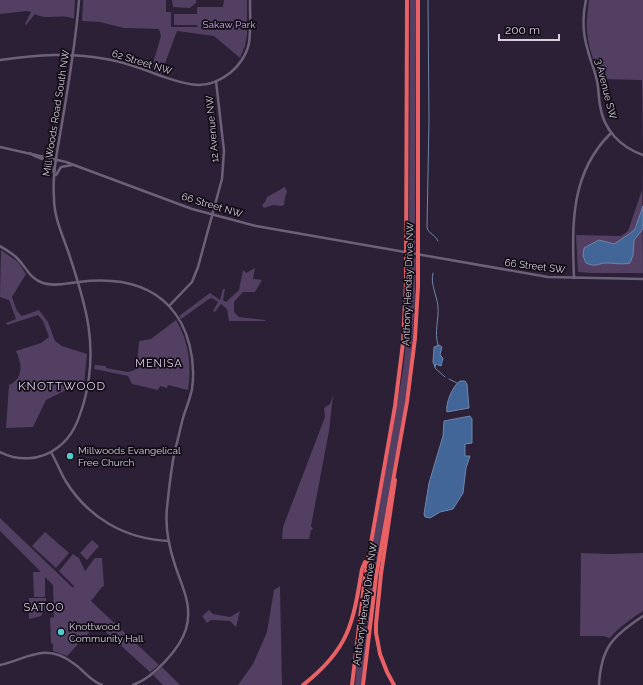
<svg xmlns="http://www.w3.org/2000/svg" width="643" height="685" viewBox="0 0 643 685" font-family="Raleway,sans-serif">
<rect width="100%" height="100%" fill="#2b2035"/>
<g fill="#523f62">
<path d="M 0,0 L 75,0 L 74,19 C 62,13 46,21 35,14 L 26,25 L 25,24 L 31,12 L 27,11 L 0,14 Z"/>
<path d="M 83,0 L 166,0 L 166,12 L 171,12 L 171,27 L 197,27 L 197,25 L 174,25 L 174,14 L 197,14 L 197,7 L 223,7 L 224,0 L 247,0 L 247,34 L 245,46 L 240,58 L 214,36 L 177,31 L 161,74 L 151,70 L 161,36 L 159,29 L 124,28 L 100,22 L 82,21 Z"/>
<path d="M 172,0 L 196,0 L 196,3 L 190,8 L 173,7 Z"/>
<path d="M 410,0 L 416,0 L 415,252 L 409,251 Z"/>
<path d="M 589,0 L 643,0 L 643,152 L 642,80 L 600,79 C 595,63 588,48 587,31 C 586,21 588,10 589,0 Z"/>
<path d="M 642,158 L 643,273 L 591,273 L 578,272 L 576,235 L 621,236 L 628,231 L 642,190 Z"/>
<path d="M 285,187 L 287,192 L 285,197 L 284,205 L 281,206 L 273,205 L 264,208 L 262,205 L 265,202 L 267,197 Z"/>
<path d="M 1,250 L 18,262 L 26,274 L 12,297 L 17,311 L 22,316 L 39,310 L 48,322 L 55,341 L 62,346 L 87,354 L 84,384 L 78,384 L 46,400 L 33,427 L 6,428 L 9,385 C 24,378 22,364 16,351 L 41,343 L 49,337 L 43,321 L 38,315 L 7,325 L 6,323 L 16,319 L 9,300 L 0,297 Z"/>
<path d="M 409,256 L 416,258 C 415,293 414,328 410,364 C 404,418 393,472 383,525 C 373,578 367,632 362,685 L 355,685 L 360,630 L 366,583 L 403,370 L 408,323 Z"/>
<path d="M 255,268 L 253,279 L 262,280 L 255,292 L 243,292 L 234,302 L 234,312 L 239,317 L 266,320 L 265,321 L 229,321 L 227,309 L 221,304 L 215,312 L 213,311 L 218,302 L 212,298 L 209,299 L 181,319 L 179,316 L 210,293 L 220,300 L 223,289 L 225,289 L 223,300 L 226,302 L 239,290 L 243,270 L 246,273 Z"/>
<path d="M 176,320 C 189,342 192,365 188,390 L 168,385 L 167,388 L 160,386 L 158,390 L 132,384 L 128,376 L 94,369 L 95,365 L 106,366 L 106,368 L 128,372 L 135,370 L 137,364 L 139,341 L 151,339 Z"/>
<path d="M 333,395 L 329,431 L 311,526 L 313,529 L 312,530 L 311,530 L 309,539 L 282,539 L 283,527 L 325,417 L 324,408 L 330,404 Z"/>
<path d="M 0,518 L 73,588 L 74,586 L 59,571 L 73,554 L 79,558 L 85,571 L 95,558 L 102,558 L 104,586 L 102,587 L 91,601 L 159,665 L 150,672 L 97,624 L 67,656 L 53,651 L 53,644 L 51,643 L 50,618 L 54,617 L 53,585 L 45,577 L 45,597 L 34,597 L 33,572 L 41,572 L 0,531 Z"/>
<path d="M 45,532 L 69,553 L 56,568 L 32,546 Z"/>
<path d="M 92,540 L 99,546 L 87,560 L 80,553 Z"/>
<path d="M 581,553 L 610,554 L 643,553 L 643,611 C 631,619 619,627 610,638 L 603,636 L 580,636 Z"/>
<path d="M 280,586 L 282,685 L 238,685 L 253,664 L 267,632 L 274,590 Z"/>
<path d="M 29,598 L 46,598 L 46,608 L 41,616 L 29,619 Z"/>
<path d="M 209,610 L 213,614 L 230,617 L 240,611 L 236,627 L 230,621 L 211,620 L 207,623 L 202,616 Z"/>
<path d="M 162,667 L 180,685 L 163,685 L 153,675 Z"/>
</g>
<g fill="#436699" stroke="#6f86ad">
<path d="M 643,206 L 643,229 L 634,240 L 633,255 L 630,263 C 620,265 616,263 607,263 C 597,263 597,268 586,263 L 583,256 L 584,248 L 599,240 L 614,244 C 621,239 629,235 635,229 Z"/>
<path d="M 439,345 L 442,347 L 440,355 L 443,358 L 441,366 L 436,364 L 435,367 L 433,362 L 434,347 Z"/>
<path d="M 460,381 L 465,381 L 467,384 L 469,408 L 447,412 C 445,404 453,385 460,381 Z"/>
<path d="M 470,416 L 472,419 L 472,443 L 465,444 L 465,456 L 470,456 L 466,468 L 463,493 L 453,509 L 440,512 L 430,518 L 425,517 L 424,514 L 429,483 L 443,436 L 444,421 Z"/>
</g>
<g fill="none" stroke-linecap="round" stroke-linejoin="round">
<g stroke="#6f86ad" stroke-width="1">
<path d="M 428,0 L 429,120 L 427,227 C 428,234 436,235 438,241"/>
<path d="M 433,273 C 430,284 437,295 438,307 C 439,319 434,332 438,345"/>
<path d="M 435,366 L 435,368 L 445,377"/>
<path d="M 449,379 L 457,383"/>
</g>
<g stroke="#6d6079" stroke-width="2.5">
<path d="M 586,0 C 582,17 583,35 588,51 C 590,60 594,68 596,77 C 599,86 598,95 600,105 C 603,129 620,147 643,155"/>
<path d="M 0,60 C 37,55 69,52 106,59 C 125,62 143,69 161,76 C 173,80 186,85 199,85 C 211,85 221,80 230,73 C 239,66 247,54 249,43 C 251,29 250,14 250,0"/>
<path d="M 0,147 L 66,162 L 192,209 L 256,226 L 548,277 L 643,279"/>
<path d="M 30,153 C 41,162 50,155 54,173"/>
<path d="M 56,175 L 61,167 L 72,165"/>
<path d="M 0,246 C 6,250 12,253 17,258 C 26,267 30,279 43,283 C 54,287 67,283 79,282 C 111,278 145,281 169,306 C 189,327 196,361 192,389 C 190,399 186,408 183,418 C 180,429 178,440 175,450 C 171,469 169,488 167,508 C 165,526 169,547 175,565 C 182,587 193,605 186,629 C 180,649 153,678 133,685"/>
<path d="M 574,278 C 572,225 570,173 611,133"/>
<path d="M 169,306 L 192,282 L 198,267 L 222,179 L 224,151 L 216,81"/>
<path d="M 0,452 C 18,461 40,461 57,448 C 73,437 79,419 84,402 C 99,347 86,305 69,254 C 63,236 54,218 54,198 C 52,173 58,148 62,123 C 69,82 76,41 79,0"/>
<path d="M 51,452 C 56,461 60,471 65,480 C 88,518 125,539 169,541"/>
<path d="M 0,665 C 27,659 45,642 73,663 C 84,670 89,680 102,685"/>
<path d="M 599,685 C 601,647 613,636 643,616"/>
</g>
<g stroke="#e96165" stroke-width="4">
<path d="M 303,685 C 349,649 353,624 362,569 L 365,562"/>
<path d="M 352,685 L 365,577 L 395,406 L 403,343 L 406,282 L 407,0"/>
<path d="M 363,685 L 376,577 L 407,402 L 415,338 L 418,286 L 418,0"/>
<path d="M 394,685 L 387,672 L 380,654 L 376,633 L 376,624 L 381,574 L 395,480"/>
</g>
</g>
<g fill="#52cdce" stroke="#110c15" stroke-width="1.5">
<circle cx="70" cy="456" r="4"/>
<circle cx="61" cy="632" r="4"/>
</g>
<g text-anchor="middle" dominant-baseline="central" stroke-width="3.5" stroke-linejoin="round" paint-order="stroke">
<g font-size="10" fill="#d5a9fa" stroke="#110c15">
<text x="229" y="24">Sakaw Park</text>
</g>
<g font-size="10" fill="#d6cfdd" stroke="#110c15">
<text transform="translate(142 62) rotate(17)">62 Street NW</text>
<text transform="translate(606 89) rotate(76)">3 Avenue SW</text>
<text transform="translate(56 113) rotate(-81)">Mill Woods Road South NW</text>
<text transform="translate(212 129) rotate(-95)">12 Avenue NW</text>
<text transform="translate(212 205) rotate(17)">66 Street NW</text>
<text transform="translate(535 266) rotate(7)">66 Street SW</text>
<text transform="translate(408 284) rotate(-88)">Anthony Henday Drive NW</text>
<text transform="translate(365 604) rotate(-82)">Anthony Henday Drive NW</text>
</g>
<g font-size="10" fill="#d6cfdd" stroke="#110c15" text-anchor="start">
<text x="78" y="450">Millwoods Evangelical<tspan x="78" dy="12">Free Church</tspan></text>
<text x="69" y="626">Knottwood<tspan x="69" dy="12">Community Hall</tspan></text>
</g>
<g font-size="11" letter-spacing="1" fill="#decfeb" stroke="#110c15">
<text x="159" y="363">MENISA</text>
<text x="44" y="607">SATOO</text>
</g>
<g font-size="12" letter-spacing="1" fill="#decfeb" stroke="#110c15">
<text x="62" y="386">KNOTTWOOD</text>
</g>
</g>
<path d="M499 34v6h60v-6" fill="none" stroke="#d6cfdd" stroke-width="2"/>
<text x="505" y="34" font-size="12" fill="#d6cfdd" stroke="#110c15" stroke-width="3" paint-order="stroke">200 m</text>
</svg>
